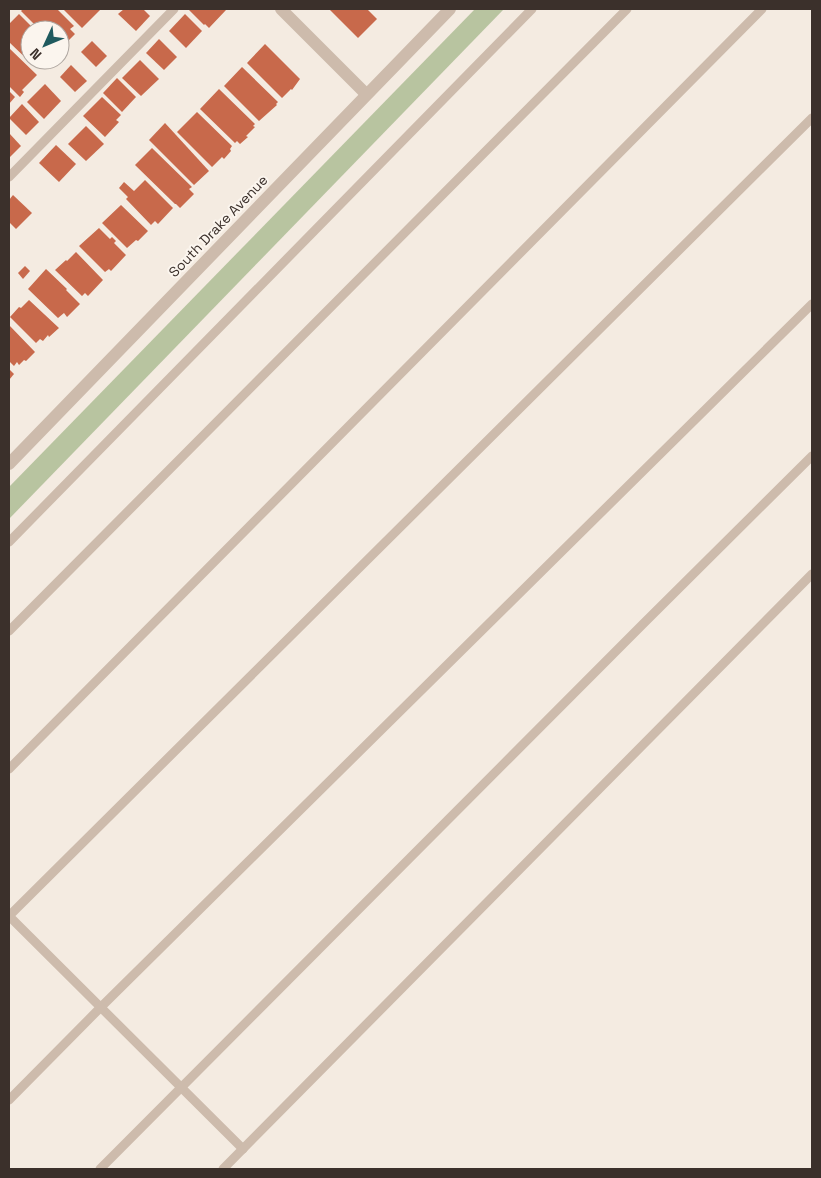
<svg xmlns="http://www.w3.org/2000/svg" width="821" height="1178" viewBox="0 0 821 1178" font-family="'Space Grotesk',sans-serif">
<rect width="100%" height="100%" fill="#f4ebe1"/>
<path fill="#b8c4a0" d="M 475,9 L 504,9 L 9,519 L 9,487 Z"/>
<g fill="#c8694b">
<path d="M 23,9 L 57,9 L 74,26 L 70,29 L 75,34 L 61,48 L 60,47 L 61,42 L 60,41 L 60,30 L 40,30 L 21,11 Z"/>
<path d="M 63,9 L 101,9 L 82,28 Z"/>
<path d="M 124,9 L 143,9 L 150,16 L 136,31 L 118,14 Z"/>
<path d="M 188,9 L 225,9 L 226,10 L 209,28 L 205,24 L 204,25 Z"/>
<path d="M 329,9 L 367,9 L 377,19 L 358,38 Z"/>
<path d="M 19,14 L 35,30 L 30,30 L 30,60 L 49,60 L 40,69 L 37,66 L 39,64 L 37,63 L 34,66 L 9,42 L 9,24 Z"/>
<path d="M 185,14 L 202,31 L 186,48 L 169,31 Z"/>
<path d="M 159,39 L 177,57 L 164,70 L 146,53 Z"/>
<path d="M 92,41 L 107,56 L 96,67 L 81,52 Z"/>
<path d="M 265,44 L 300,79 L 292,90 L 291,89 L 282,98 L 247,63 Z"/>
<path d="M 9,48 L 37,75 L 22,90 L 24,92 L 20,97 L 9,86 Z"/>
<path d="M 140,60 L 159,79 L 141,96 L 122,78 Z"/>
<path d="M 71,65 L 87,81 L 75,92 L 60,77 Z"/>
<path d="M 242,67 L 278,102 L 276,104 L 277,105 L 259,121 L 224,86 Z"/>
<path d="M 117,78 L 136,97 L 122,112 L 103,93 Z"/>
<path d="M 45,84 L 61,101 L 44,119 L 27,102 Z"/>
<path d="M 219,89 L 255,124 L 253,126 L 255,127 L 246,136 L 248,137 L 240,144 L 237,141 L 235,143 L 200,109 Z"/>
<path d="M 9,91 L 15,97 L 9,104 Z"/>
<path d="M 102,97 L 121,115 L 116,120 L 119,122 L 105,137 L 83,116 Z"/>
<path d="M 22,104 L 39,122 L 26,135 L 9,118 Z"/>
<path d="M 197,112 L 232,146 L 230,149 L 231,151 L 224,159 L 222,157 L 212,167 L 177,132 Z"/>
<path d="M 165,123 L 209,171 L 194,185 L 149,140 Z"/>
<path d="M 86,126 L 104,144 L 86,161 L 68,144 Z"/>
<path d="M 9,133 L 21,146 L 9,158 Z"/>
<path d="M 56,145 L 76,164 L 59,182 L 39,163 Z"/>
<path d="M 152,148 L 192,187 L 189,189 L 194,194 L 180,208 L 176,204 L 175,204 L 135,165 Z"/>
<path d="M 145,180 L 173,208 L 158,224 L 155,221 L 151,225 L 126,199 L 128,197 L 119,188 L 124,182 L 134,191 Z"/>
<path d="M 13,195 L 32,213 L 16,229 L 9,222 L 9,200 Z"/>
<path d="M 121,205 L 148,231 L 138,241 L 136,240 L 127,248 L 102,223 Z"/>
<path d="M 99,228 L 110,239 L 112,237 L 116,241 L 114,243 L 126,255 L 111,271 L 109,269 L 105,272 L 79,246 Z"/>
<path d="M 76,252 L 103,280 L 88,296 L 85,293 L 82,296 L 55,270 L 66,260 L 67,261 Z"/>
<path d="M 25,266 L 30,271 L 23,279 L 18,273 Z"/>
<path d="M 46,269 L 67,289 L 66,290 L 80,304 L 67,317 L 64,313 L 58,318 L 28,289 Z"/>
<path d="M 29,300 L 59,328 L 49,337 L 48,335 L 43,341 L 40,339 L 36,343 L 10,317 L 19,307 L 21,308 Z"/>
<path d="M 9,325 L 35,352 L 26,361 L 24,360 L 19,365 L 17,362 L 14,366 L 9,361 Z"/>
<path d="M 9,369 L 14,374 L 9,380 Z"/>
</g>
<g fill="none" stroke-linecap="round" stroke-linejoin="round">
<g stroke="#cdbbac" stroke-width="9">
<path d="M 9,177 L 174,9"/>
<path d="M 9,542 L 532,9"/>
<path d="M 9,631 L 627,9"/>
<path d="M 9,769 L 762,9"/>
<path d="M 9,1100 L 101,1007 L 812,304"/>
<path d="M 243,1149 L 9,916 L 812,118"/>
<path d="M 100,1169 L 643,624 L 812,456"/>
<path d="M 223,1169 L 812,574"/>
</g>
<g stroke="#cdbbac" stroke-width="12">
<path d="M 281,9 L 366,94"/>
<path d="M 9,464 L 450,9"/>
</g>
</g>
<g text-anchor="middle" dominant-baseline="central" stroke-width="4" stroke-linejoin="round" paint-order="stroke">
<g font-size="14" fill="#3b302b" stroke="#fbf5ee">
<text transform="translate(218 226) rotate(-46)">South Drake Avenue</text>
</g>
</g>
<rect width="821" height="1178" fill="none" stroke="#3b302b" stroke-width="20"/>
<g transform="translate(45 45) rotate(226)"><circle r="24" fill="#fbf5ee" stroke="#aea6a0"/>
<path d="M0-4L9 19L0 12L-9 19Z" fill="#1f5a5e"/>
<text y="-8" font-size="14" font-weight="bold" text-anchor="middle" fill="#3b302b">N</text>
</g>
</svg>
